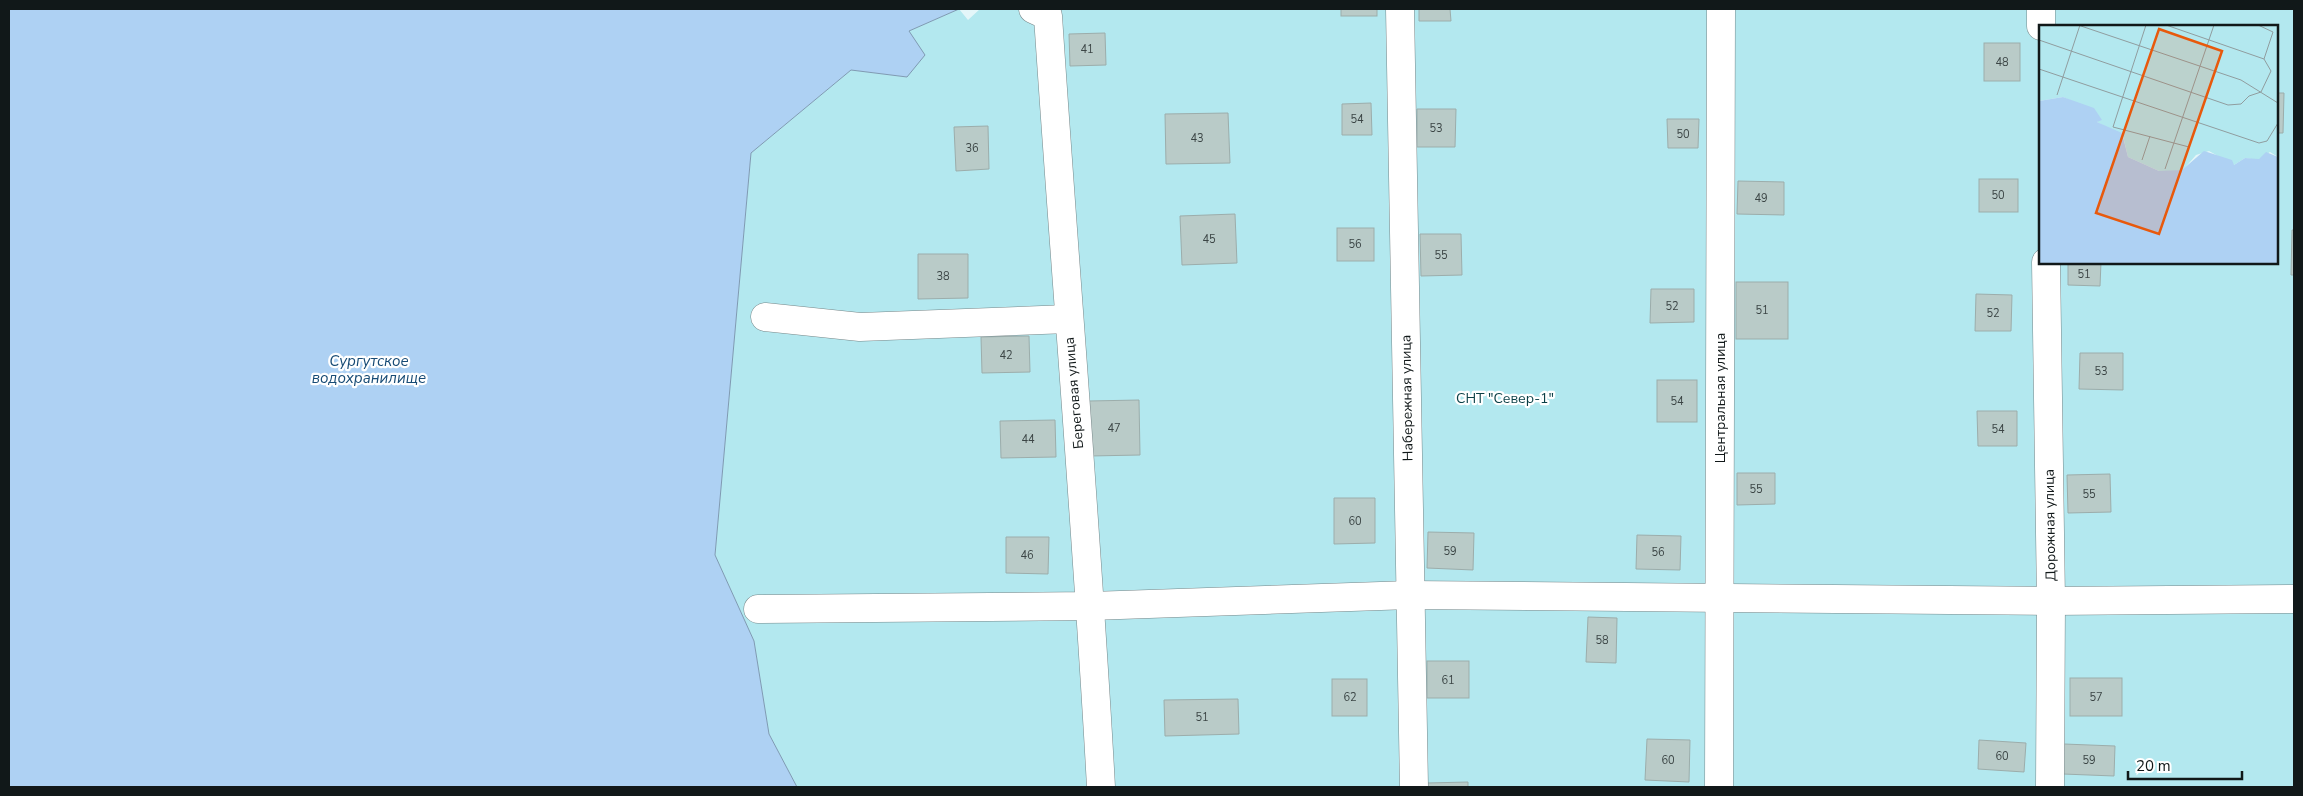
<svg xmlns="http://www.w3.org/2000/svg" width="2303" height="796" viewBox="0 0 2303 796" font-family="'Nunito Sans',sans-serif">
<rect width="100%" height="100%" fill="#e4f6f9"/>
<path fill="#b3e8ef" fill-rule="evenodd" d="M 959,9 L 968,20 L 980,9 L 2294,9 L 2294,787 L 797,787 L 769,734 L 754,641 L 715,555 L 751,153 L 851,70 L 907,77 L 909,31 ZM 2040,26 L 2277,26 L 2277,262 L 2040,262 Z"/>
<path fill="#aed1f3" stroke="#7f9ab2" d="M 9,9 L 959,9 L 909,31 L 925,55 L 907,77 L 851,70 L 751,153 L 715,555 L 754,641 L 769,734 L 797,787 L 9,787 Z"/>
<g fill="#b9cbc8" stroke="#9cadab">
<rect x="1341" y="9" width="36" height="7"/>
<path d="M 1419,9 L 1450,9 L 1451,21 L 1419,21 Z"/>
<path d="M 1105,33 L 1106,65 L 1070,66 L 1069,34 Z"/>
<rect x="1984" y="43" width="36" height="38"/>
<path d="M 2277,93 L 2284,93 L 2283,133 L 2277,133 Z"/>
<path d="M 1371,103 L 1372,135 L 1342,135 L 1342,104 Z"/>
<path d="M 1417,109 L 1456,109 L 1455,147 L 1417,147 Z"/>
<path d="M 1228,113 L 1230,163 L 1166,164 L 1165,114 Z"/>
<path d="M 1667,119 L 1699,119 L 1698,148 L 1668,148 Z"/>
<path d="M 988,126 L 989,169 L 956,171 L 954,127 Z"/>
<rect x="1979" y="179" width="39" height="33"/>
<path d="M 1738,181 L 1784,182 L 1784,215 L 1737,214 Z"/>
<path d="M 1235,214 L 1237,263 L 1182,265 L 1180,216 Z"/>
<rect x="1337" y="228" width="37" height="33"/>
<path d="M 2292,230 L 2294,230 L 2294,275 L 2291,275 Z"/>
<path d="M 1420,234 L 1461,234 L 1462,275 L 1421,276 Z"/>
<path d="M 918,254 L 968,254 L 968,298 L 918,299 Z"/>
<path d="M 2068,262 L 2101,262 L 2100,286 L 2068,285 Z"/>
<rect x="1736" y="282" width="52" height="57"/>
<path d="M 1651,289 L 1694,289 L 1694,322 L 1650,323 Z"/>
<path d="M 1976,294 L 2012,295 L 2011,331 L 1975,331 Z"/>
<path d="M 1029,336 L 1030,372 L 982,373 L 981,337 Z"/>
<path d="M 2080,353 L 2123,353 L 2123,390 L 2079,389 Z"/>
<rect x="1657" y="380" width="40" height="42"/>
<path d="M 1139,400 L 1140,455 L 1090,456 L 1089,401 Z"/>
<path d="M 1977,411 L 2017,411 L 2017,446 L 1978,446 Z"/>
<path d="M 1055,420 L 1056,457 L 1001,458 L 1000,421 Z"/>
<path d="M 1737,473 L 1775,473 L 1775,504 L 1737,505 Z"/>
<path d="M 2110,474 L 2111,512 L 2068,513 L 2067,475 Z"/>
<path d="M 1334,498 L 1375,498 L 1375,543 L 1334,544 Z"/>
<path d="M 1428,532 L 1474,533 L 1473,570 L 1427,568 Z"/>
<path d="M 1637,535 L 1681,536 L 1680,570 L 1636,569 Z"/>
<path d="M 1006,537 L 1049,537 L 1048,574 L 1006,573 Z"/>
<path d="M 1588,617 L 1617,618 L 1616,663 L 1586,662 Z"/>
<rect x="1427" y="661" width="42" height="37"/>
<rect x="2070" y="678" width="52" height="38"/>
<rect x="1332" y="679" width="35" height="37"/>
<path d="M 1238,699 L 1239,734 L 1165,736 L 1164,700 Z"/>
<path d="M 1647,739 L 1690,740 L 1689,782 L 1645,780 Z"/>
<path d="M 1979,740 L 2026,743 L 2024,772 L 1978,769 Z"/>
<path d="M 2064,744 L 2115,746 L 2114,776 L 2063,774 Z"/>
<path d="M 1468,782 L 1468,787 L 1427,787 L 1427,783 Z"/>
</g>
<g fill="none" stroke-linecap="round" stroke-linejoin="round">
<defs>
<g id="minor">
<path d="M 1033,9 L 1048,16 C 1065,273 1087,530 1101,787"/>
<path d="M 1400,9 L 1414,787"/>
<path d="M 2041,9 L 2041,26"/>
<path d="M 2046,262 L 2051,601 L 2050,787"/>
<path d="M 765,317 L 860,327 L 1068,319"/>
<path d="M 758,609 L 1091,606 L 1410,595 L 2051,601 L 2294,599"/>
<path d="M 1719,787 L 1721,9"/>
</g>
</defs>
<use href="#minor" stroke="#778789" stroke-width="29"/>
<use href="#minor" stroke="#fff" stroke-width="28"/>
</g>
<g text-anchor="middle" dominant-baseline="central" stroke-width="4.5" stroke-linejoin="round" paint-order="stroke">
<g font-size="11" fill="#3b4545">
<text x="1087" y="49">41</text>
<text x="2002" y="62">48</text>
<text x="1357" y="119">54</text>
<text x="1436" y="128">53</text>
<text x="1683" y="134">50</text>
<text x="1197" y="138">43</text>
<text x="972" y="148">36</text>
<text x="1998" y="195">50</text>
<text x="1761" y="198">49</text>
<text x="1209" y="239">45</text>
<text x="1355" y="244">56</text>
<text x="1441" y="255">55</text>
<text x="2084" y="274">51</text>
<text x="943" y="276">38</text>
<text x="1672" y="306">52</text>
<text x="1762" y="310">51</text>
<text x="1993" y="313">52</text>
<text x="1006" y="355">42</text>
<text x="2101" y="371">53</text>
<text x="1677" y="401">54</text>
<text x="1114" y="428">47</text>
<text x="1998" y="429">54</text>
<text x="1028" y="439">44</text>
<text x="1756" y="489">55</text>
<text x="2089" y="494">55</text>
<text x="1355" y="521">60</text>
<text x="1450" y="551">59</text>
<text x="1658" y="552">56</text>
<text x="1027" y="555">46</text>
<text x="1602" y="640">58</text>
<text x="1448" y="680">61</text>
<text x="1350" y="697">62</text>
<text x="2096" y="697">57</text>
<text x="1202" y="717">51</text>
<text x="2002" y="756">60</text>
<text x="1668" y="760">60</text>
<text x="2089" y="760">59</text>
</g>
<g font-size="14" fill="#111819" stroke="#fff">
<text transform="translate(1074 393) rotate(-95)">Береговая улица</text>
<text transform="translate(1407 398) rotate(-91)">Набережная улица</text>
<text transform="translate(1720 398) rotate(-90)">Центральная улица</text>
<text transform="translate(2050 525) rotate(-91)">Дорожная улица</text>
</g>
<g font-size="14" fill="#093f46" stroke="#fff">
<text x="1505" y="398">СНТ "Север-1"</text>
</g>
<g font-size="15" font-style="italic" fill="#174b75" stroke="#fff">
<text x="369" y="361">Сургутское<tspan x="369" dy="17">водохранилище</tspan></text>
</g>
</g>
<g transform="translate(2039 25)">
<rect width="239" height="239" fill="#e4f6f9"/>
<path d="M 0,0 L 239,0 L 239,132 L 231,127 L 219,135 L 206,133 L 195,140 L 170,126 L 157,130 L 144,145 L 136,146 L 120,146 L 89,132 L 84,111 L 58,97 L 60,95 L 49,83 L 24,72 L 0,76 Z" fill="#b3e8ef"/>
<path d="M 24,72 L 55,83 L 63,95 L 58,97 L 83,108 L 89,132 L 120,146 L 143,145 L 165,126 L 193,135 L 195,140 L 206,133 L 220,134 L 227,127 L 239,132 L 239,239 L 0,239 L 0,76 Z" fill="#aed1f3"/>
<path fill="none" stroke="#909d9f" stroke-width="1" d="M 39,0 L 202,55 L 239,78M 107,0 L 74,102 L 150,122M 127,0 L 225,34M 219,0 L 234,7 L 225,34 L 232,46 L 222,67M 0,15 L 189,80 L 202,79 L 210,71 L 222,67M 0,44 L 220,118 L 228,116 L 239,98M 18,70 L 41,0M 103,135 L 111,111M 126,144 L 175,0"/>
<path fill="#e8590c" fill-opacity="0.15" stroke="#e8590c" stroke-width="2.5" d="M 120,4 L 183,26 L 120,209 L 57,188 Z"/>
<rect width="239" height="239" fill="none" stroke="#111819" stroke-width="2.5"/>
</g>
<rect width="2303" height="796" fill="none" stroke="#111819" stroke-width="20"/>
<path d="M2128 771v8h114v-8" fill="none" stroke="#111819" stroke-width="2.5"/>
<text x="2136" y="771" font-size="15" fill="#111819" stroke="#ffffff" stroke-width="4" paint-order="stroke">20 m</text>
</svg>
